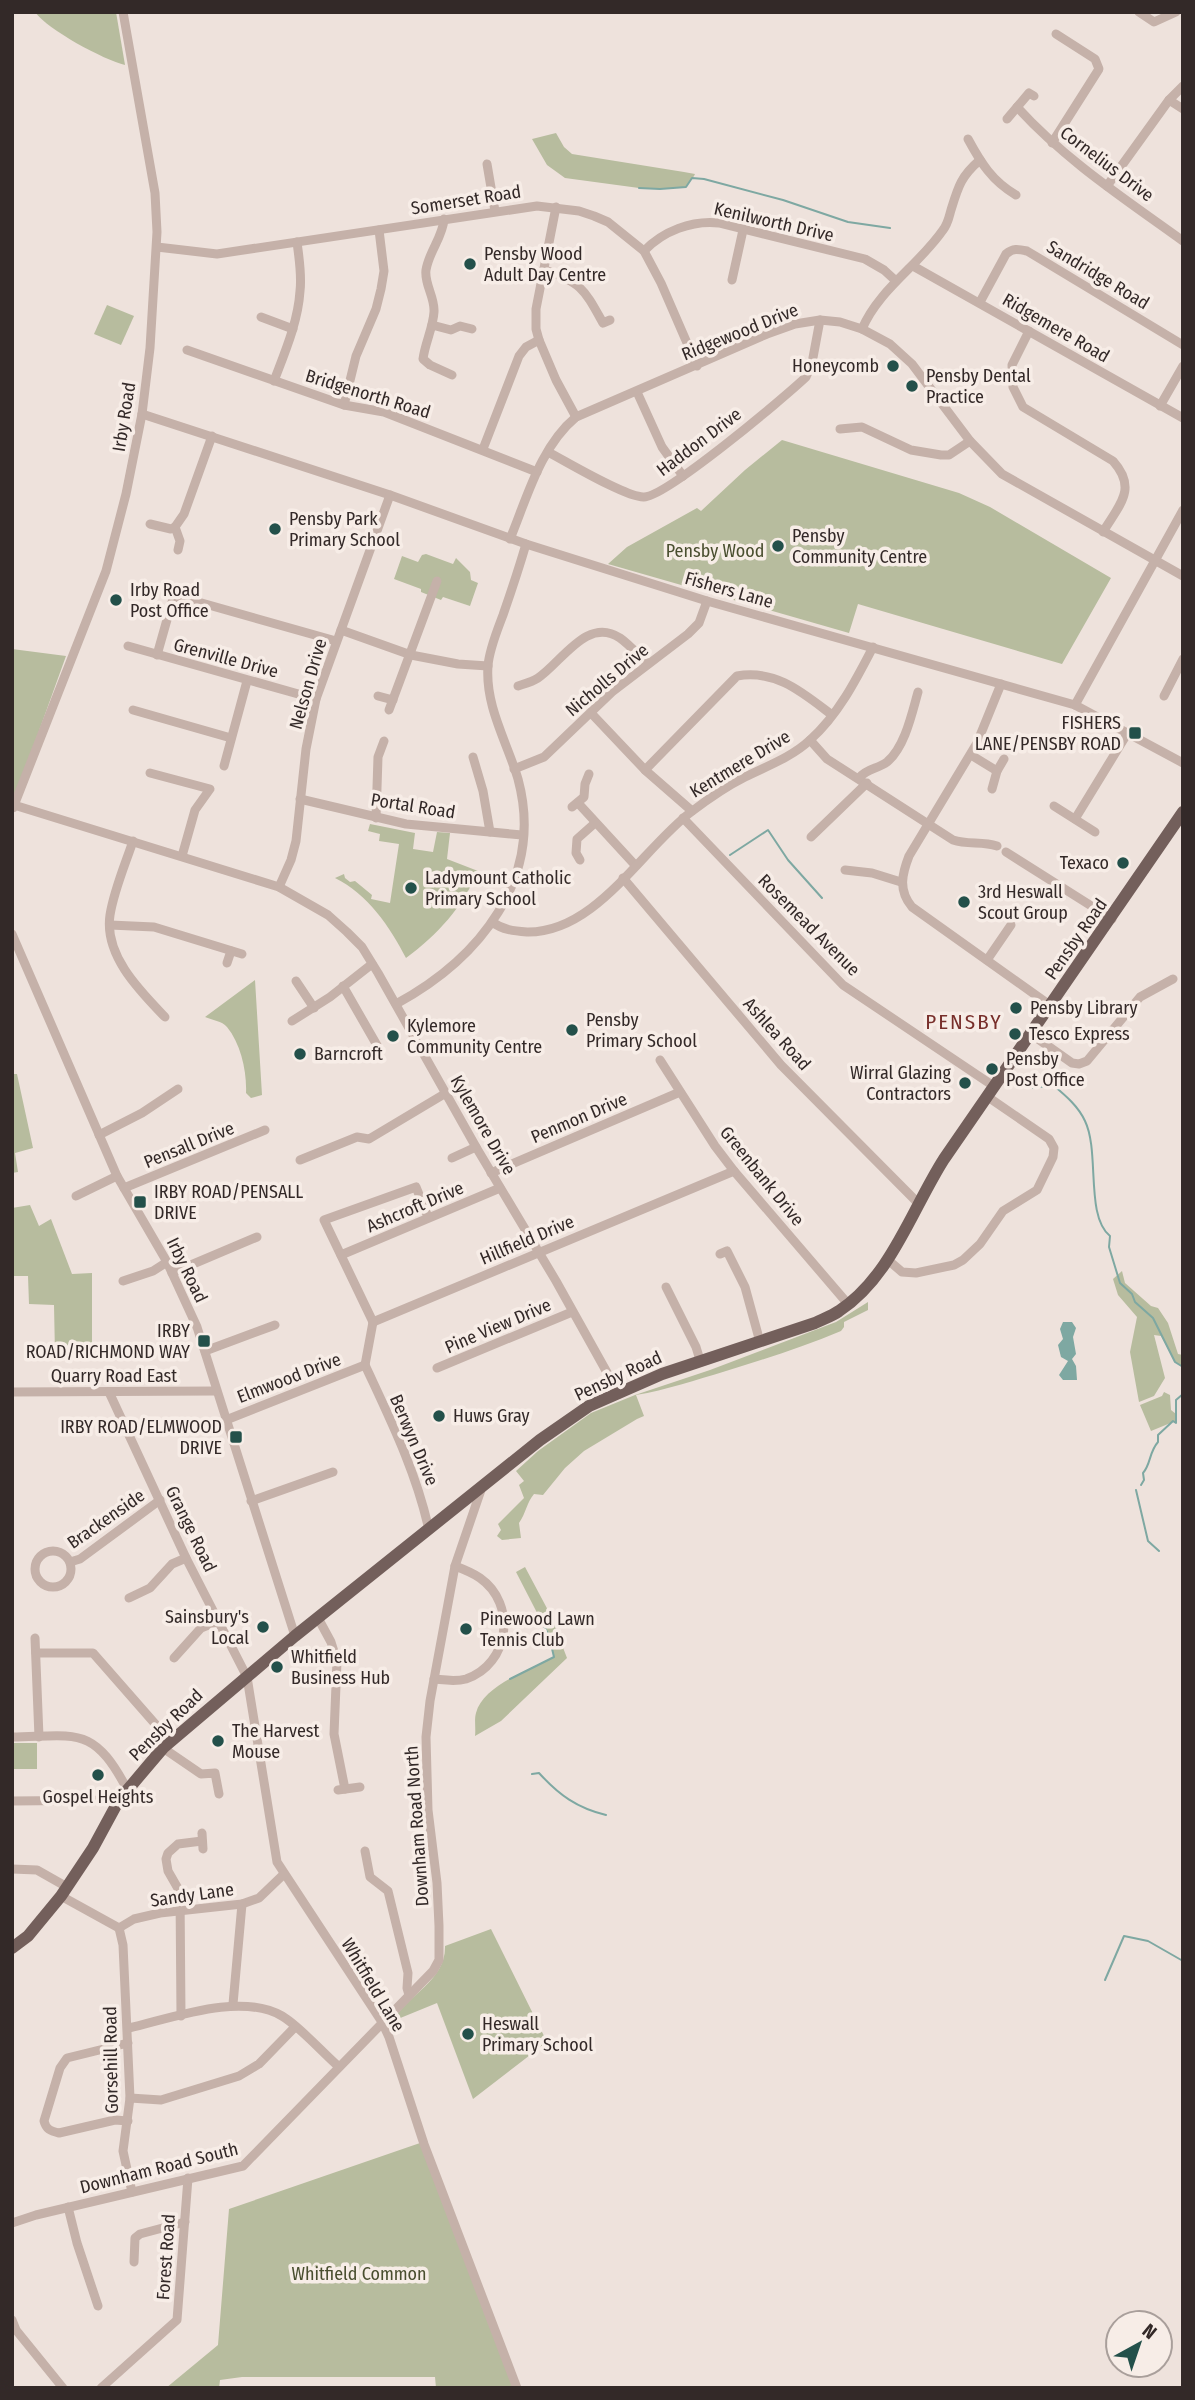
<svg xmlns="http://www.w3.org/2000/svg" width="1195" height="2400" viewBox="0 0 1195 2400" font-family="'Fira Sans Condensed',sans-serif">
<rect width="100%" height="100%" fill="#eee2dc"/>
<g fill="#b7bc9e">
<path d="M 35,12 L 116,12 L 125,65 C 104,60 48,30 35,12 Z"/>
<path d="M 556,133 L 564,147 L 572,154 L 684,172 L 695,174 L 694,176 L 686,187 L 660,189 L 639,188 L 565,178 L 547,165 L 532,139 Z"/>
<path d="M 107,305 L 134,316 L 121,345 L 94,334 Z"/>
<path d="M 782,440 L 959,493 L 990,507 L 1111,578 L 1062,664 L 858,604 L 849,633 L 608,564 L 627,547 L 697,508 L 701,511 L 745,470 Z"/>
<path d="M 426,554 L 453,564 L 456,558 L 470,572 L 471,580 L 478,583 L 470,606 L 443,597 L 441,600 L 421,592 L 421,589 L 394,579 L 402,556 L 418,562 L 422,555 Z"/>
<path d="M 12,649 L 66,656 L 12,806 Z"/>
<path d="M 370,824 L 415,833 L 413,849 L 433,852 L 437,832 L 450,833 L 447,859 L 478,871 C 462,908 438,934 406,958 C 390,927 368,894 335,878 L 344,874 L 345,878 L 350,882 L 355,881 L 372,895 L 371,899 L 390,903 L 399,844 L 379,841 L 380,834 L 368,831 Z"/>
<path d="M 255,980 L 262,1095 L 251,1098 L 246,1093 C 247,1072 241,1044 227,1027 C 222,1021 212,1020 205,1017 Z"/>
<path d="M 12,1074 L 17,1074 L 33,1148 L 15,1153 L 18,1172 L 12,1173 Z"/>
<path d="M 30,1205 L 39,1226 L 51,1219 L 72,1274 L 92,1273 L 92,1353 L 55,1354 L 54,1305 L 29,1304 L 28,1276 L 14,1276 L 12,1208 Z"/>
<path d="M 1122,1271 L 1125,1283 L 1151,1306 L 1158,1308 L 1168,1323 L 1178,1354 L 1183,1355 L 1183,1367 L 1175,1362 L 1161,1336 L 1154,1335 L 1165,1378 L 1154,1396 L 1139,1402 L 1130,1352 L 1137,1317 L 1118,1295 L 1113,1279 Z"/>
<path d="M 868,1302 L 868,1310 L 844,1322 L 844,1327 L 841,1331 C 803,1347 765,1359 726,1371 C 696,1380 666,1390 636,1395 L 644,1416 L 637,1419 L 584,1451 L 565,1468 L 543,1495 L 534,1494 C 527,1502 526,1513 519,1523 L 521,1538 L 502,1540 L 497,1536 L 501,1530 L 498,1524 L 524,1498 L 519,1485 L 524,1481 L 516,1471 L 538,1451 L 591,1413 L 635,1395 L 710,1370 L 836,1322 Z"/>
<path d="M 1164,1392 L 1170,1395 L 1171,1410 L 1176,1414 L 1176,1423 L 1173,1422 L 1151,1431 L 1140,1405 L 1162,1396 Z"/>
<path d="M 525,1567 L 550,1614 L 567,1658 L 501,1721 L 475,1736 C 476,1729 474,1720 476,1713 C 483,1685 531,1669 554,1657 L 549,1636 L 516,1572 Z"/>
<rect x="12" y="1743" width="25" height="26"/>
<path d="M 491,1929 L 547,2042 L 473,2099 L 437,2003 L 393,2021 C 407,1995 446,1981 445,1946 Z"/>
<path d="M 420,2143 L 513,2388 L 436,2388 L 435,2377 L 242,2377 L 220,2380 L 219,2388 L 166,2388 L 218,2345 L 229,2209 Z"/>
</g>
<path fill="#7ea8a2" d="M 1063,1322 L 1072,1322 L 1076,1328 L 1073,1337 L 1076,1354 L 1072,1359 L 1076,1366 L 1077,1380 L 1063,1380 L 1059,1375 L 1068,1361 L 1061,1357 L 1058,1345 L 1063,1339 L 1060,1329 Z"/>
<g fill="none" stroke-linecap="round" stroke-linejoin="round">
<g stroke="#7ea8a2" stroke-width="2">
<path d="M 639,188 L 660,189 L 686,187 L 692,178 L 704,179 L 783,200 L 848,222 L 890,228"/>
<path d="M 730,855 L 768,830 L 788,860 L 822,898"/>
<path d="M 1033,1088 L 1053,1085 C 1066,1096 1078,1106 1085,1121 C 1100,1152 1085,1216 1110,1236 L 1109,1247 L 1120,1283 L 1132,1294 L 1135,1302 L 1153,1318 L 1175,1362 L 1183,1367"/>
<path d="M 1141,1485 L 1144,1480 L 1143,1473 C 1151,1464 1149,1452 1158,1442 L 1158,1435 L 1173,1421 L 1176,1423 L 1176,1400 L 1183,1394"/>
<path d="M 1136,1490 L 1148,1541 L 1159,1551"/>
<path d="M 510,1679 L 554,1657 L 549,1636 L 538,1614"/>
<path d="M 532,1774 L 539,1773 C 559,1795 577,1808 606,1815"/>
<path d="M 1105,1980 L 1124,1936 L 1148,1941 L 1183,1961"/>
</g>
<g stroke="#c5b1a9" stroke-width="9">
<path d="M 1139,12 L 1154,22 L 1176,12"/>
<path d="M 1169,100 L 1183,109"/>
<path d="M 1017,107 C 1065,160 1125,199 1183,241"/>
<path d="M 1007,119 L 1029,93 L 1034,96"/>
<path d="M 968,139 C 981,163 992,181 1016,195"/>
<path d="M 1052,143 L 1099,69 L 1095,59 L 1056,34"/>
<path d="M 487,164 L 495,211"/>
<path d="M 1107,186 L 1169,100 L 1183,86"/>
<path d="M 556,207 L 536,309 L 536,329 L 539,340 L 556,380 L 576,417"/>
<path d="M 444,219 C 443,237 429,251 426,270 C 424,284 435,297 434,312 C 433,328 425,343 423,359 L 430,365 L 452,375"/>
<path d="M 157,247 L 217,254 L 537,206 L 579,211 L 594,216 L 608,222 L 644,251 L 661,283 L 697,366"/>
<path d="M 644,251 C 663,231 692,220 719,223 L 865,259 L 884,270 L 896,281"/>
<path d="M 913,266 L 1183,418"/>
<path d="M 545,270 C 582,283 584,289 603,323 L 610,320"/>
<path d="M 732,280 L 743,230"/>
<path d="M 980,302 L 1006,254 C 1013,248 1018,249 1027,251 L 1183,345"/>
<path d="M 261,317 L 293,329"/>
<path d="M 432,325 L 451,330 L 460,326 L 472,329"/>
<path d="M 862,329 C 879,289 919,265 943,230 C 948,224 949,217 951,210 C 958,187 961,176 980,160"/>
<path d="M 1029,331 L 1012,365 L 1013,387 L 1023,407 L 1113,461 C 1138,489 1119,505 1103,532"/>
<path d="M 187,350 L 344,405 L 384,412 L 537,472"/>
<path d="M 274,381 C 285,352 298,322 300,291 C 302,275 299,258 297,242"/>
<path d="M 637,392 L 662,447 L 683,476"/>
<path d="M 344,405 L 356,356 L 376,309 L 381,289 L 384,271 L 379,230"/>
<path d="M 1160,406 L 1183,366"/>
<path d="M 142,414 L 390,495 L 526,544 L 707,601 L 1075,705 L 1183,763"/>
<path d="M 840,429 L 862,427 L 911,450 L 941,455 L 949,455 L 970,441"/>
<path d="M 483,449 L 519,356 L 526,347 L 539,340"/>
<path d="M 548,452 C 567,462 627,498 644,497 C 666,497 785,397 806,377 L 812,363 L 820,320"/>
<path d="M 150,524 L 171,529 L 175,527"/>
<path d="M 510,539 C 527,498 540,447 576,417 L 767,334 L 795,324 L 820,320 L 840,322 L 862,329 L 890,344 L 912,364 L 970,441 L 1002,474 L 1183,576"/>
<path d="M 178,550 L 180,541 L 175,527 L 184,514 L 212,436"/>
<path d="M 341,630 L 411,655 L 458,664 L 488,666"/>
<path d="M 128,646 L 316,699"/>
<path d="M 157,655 L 172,602 L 184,598 L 336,641"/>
<path d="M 1001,684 L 977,743 L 909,856 C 902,874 898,890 912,907 L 1051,1006"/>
<path d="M 518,686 C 524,684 532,682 538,678 C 562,662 587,616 620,638 C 630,645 639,656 648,664"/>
<path d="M 378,696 L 393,700"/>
<path d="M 1164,696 L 1183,659"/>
<path d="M 1075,705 L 1183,510"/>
<path d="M 133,710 L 231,738"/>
<path d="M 389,710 L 437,581"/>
<path d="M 591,713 L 645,770 L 692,811"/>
<path d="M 810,740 L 827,759 L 953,840 C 968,845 982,841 997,846"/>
<path d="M 971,755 L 997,771"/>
<path d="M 473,757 L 483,791 L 490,832"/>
<path d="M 224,766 L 247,681"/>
<path d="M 514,769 L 544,757 L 612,692 L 688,634 L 699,623 L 707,601"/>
<path d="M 645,770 L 737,676 C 776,669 803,693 832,715"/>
<path d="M 150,773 L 210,789 L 195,810 L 182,856"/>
<path d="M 859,778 C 867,768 878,769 887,762 C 905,747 912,713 918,692"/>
<path d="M 992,789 L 997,771 L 1004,759"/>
<path d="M 300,799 L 406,824 L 522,835"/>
<path d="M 578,803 L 635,865"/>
<path d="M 14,805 L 279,887 L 328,915 L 347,932 L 362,947 L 378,973 L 476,1147 L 556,1281 L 619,1394"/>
<path d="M 1054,806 L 1095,832"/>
<path d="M 572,807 L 584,797 L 585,784 L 589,774"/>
<path d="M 13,808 L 106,571 L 126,494 L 142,414 L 150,348 L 157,232 L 155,193 L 123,12"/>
<path d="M 376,818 L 378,757 L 384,741"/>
<path d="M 683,818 L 843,985 L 995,1087"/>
<path d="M 1075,819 L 1127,734"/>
<path d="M 811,837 L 867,783"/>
<path d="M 133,841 C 125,865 114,890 110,915 C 104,955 139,990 165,1017"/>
<path d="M 1006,852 L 1112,919"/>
<path d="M 580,860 L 576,853 L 577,839 L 595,823"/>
<path d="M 845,870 L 872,873 L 901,882"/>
<path d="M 623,878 L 781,1065 L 918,1203"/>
<path d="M 279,887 L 291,860 L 296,841 L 306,749 L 316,699 L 390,495"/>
<path d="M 492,922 C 503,930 514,931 527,932 C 596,933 642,849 691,812 C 708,799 727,786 745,777 C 767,766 792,757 810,740 C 838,715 856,680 873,647"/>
<path d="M 110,925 L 154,927 L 242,954"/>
<path d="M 12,934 L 117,1176 L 167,1262 L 197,1327 L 295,1636"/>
<path d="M 987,960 L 1011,925"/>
<path d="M 227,963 L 231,951"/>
<path d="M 296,981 L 314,1008"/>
<path d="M 343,986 L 378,1047"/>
<path d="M 396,1004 C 479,959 545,879 518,779 C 507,742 485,706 488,666 C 489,650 497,631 503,615 C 511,592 519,568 526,544"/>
<path d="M 292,1021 L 330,997 L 372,964"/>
<path d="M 1031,1034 L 1072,1063 L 1079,1064 L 1087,1061 L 1140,997 L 1173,979"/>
<path d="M 660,1060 L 715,1146 L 734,1171 L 848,1304"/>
<path d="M 99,1135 L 142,1113 L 178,1089"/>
<path d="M 452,1158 L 476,1147"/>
<path d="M 300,1160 L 357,1137 L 369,1139 L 446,1093"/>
<path d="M 491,1173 L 680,1092"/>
<path d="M 124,1188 L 265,1130"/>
<path d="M 76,1196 L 117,1176"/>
<path d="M 720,1254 L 727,1251 L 745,1287 L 760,1342"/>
<path d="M 341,1255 L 500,1188"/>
<path d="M 888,1260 L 902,1272 L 916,1273 L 954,1265 L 963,1260 L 980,1244 L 1003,1211 L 1037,1190 L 1053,1157 L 1054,1148 L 1049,1139 L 988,1097"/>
<path d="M 172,1273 L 257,1237"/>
<path d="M 123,1281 L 153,1271 L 167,1262"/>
<path d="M 666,1287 L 696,1347 L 700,1360"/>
<path d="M 373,1322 L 734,1171"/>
<path d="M 373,1322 L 324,1220 L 416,1187 L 428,1217"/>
<path d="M 205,1351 L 275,1325"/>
<path d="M 365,1365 C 390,1419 416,1471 429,1530"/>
<path d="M 365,1365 L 373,1322"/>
<path d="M 437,1368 L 572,1312"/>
<path d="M 12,1392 L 216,1391"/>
<path d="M 109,1392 L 186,1558 L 247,1677 L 277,1862 L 382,2022 L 389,2037 L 424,2144 L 517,2388"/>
<path d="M 226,1420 L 365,1365"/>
<path d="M 251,1501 L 333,1472"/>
<circle cx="53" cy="1569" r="18"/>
<path d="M 70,1562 L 80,1559 L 160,1500"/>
<path d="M 129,1598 L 150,1588 L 172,1564 L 186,1558"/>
<path d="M 318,1618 L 331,1642 L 337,1661 L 334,1734 L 345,1789"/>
<path d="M 35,1638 L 39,1737"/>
<path d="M 36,1653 L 93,1653 L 171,1742"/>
<path d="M 174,1658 L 201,1628 L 218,1621"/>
<path d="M 434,1679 C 445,1680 455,1682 466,1679 C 510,1664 517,1604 480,1578 C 473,1573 463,1569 455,1566"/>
<path d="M 12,1737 C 77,1736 93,1725 127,1789"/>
<path d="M 163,1748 L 201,1774 L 215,1773 L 219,1794"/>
<path d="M 338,1790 L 360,1787"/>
<path d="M 12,1801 L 119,1800"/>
<path d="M 202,1833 L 203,1849"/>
<path d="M 365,1851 L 370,1877 L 388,1891 L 408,1973 L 407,1988 L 409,1995"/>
<path d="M 12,1869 L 37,1870 L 67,1887"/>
<path d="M 61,1896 L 119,1928 L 134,1919 L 160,1913 L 242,1904 L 259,1898 L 284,1874"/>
<path d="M 119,1928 L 123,1945 L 130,2098 L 123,2151 L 132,2192"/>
<path d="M 233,2004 L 242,1904"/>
<path d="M 181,2016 L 180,1892 L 168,1871 L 166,1859 L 168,1853 L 178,1844 L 202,1841"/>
<path d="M 129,2028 C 172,2018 241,1992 282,2016 C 298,2025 323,2053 338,2066"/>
<path d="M 128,2043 L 67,2058 L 60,2068 L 44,2121 C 46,2129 50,2131 59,2133 L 115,2120 L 128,2121"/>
<path d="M 130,2098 L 161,2100 L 239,2076 L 259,2064 L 295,2027"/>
<path d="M 68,2207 L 77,2243 L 98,2306"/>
<path d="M 12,2223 L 36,2215 L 243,2166 L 433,1971 L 439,1960 L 439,1926 L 437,1883 L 428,1810 L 426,1737 L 430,1701 L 455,1566 L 482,1487"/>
<path d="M 134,2262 L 135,2238 L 140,2234 L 185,2222"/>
<path d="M 12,2320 L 16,2330 L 63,2388"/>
<path d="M 101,2388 L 177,2320 L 188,2178"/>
</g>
<path stroke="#735f5b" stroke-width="12" d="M 12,1948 L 28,1936 L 61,1896 L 93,1848 L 119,1800 L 163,1748 L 295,1636 L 540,1440 L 589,1406 L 662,1374 L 815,1323 C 823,1319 832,1316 839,1311 C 891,1277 912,1209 944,1159 L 1183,812"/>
</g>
<g fill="#23504a" stroke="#f7ede7" stroke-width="2.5">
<circle cx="470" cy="264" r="7"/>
<circle cx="893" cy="366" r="7"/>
<circle cx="912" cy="386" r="7"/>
<circle cx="275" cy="529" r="7"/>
<circle cx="778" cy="546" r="7"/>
<circle cx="116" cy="600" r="7"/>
<rect x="1128" y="726" width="14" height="14" rx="3.5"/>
<circle cx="1123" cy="863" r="7"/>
<circle cx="411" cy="888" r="7"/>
<circle cx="964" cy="902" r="7"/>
<circle cx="1016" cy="1008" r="7"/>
<circle cx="572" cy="1030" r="7"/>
<circle cx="1015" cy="1034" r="7"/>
<circle cx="393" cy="1036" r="7"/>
<circle cx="300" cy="1054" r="7"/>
<circle cx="992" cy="1069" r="7"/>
<circle cx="965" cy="1083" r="7"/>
<rect x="133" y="1195" width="14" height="14" rx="3.5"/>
<rect x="197" y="1334" width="14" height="14" rx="3.5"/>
<circle cx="439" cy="1416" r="7"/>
<rect x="229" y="1430" width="14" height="14" rx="3.5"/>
<circle cx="263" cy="1627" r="7"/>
<circle cx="466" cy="1629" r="7"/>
<circle cx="277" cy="1667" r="7"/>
<circle cx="218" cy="1741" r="7"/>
<circle cx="98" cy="1775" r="7"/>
<circle cx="468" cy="2034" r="7"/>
</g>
<g text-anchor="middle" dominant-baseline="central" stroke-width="7" stroke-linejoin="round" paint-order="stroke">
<g font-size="18" fill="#332928" stroke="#f7ede7">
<text transform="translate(1107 164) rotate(37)">Cornelius Drive</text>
<text transform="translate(466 200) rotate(-9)">Somerset Road</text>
<text transform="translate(774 222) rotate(13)">Kenilworth Drive</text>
<text transform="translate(1098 275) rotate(31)">Sandridge Road</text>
<text transform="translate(1056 328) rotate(30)">Ridgemere Road</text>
<text transform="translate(740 332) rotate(-22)">Ridgewood Drive</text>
<text transform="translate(368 394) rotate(17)">Bridgenorth Road</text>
<text transform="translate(124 417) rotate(-81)">Irby Road</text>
<text transform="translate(699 442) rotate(-37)">Haddon Drive</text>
<text transform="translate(729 590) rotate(16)">Fishers Lane</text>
<text transform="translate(226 658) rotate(15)">Grenville Drive</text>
<text transform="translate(607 680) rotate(-40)">Nicholls Drive</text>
<text transform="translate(308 684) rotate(-74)">Nelson Drive</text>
<text transform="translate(740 764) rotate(-31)">Kentmere Drive</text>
<text transform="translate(413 806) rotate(9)">Portal Road</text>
<text transform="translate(809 925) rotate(45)">Rosemead Avenue</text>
<text transform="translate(1076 939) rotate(-55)">Pensby Road</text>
<text transform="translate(777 1034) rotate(48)">Ashlea Road</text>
<text transform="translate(579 1118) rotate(-23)">Penmon Drive</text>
<text transform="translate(483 1125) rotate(60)">Kylemore Drive</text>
<text transform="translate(189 1145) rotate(-22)">Pensall Drive</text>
<text transform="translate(762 1176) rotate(51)">Greenbank Drive</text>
<text transform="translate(415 1207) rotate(-23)">Ashcroft Drive</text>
<text transform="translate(527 1240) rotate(-23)">Hillfield Drive</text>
<text transform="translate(187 1270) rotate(64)">Irby Road</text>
<text transform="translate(498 1326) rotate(-23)">Pine View Drive</text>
<text x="114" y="1376">Quarry Road East</text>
<text transform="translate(618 1376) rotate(-25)">Pensby Road</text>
<text transform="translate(289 1378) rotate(-21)">Elmwood Drive</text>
<text transform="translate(414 1440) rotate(67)">Berwyn Drive</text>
<text transform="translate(106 1519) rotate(-35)">Brackenside</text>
<text transform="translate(191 1529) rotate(64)">Grange Road</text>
<text transform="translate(166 1725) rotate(-44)">Pensby Road</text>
<text transform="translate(417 1826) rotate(-94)">Downham Road North</text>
<text transform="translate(192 1895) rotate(-8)">Sandy Lane</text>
<text transform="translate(373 1985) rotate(59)">Whitfield Lane</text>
<text transform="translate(111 2060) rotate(-91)">Gorsehill Road</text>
<text transform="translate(159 2168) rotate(-14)">Downham Road South</text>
<text transform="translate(166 2257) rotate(-86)">Forest Road</text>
</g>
<g font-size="18" fill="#332928" stroke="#f7ede7" text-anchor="start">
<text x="484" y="254">Pensby Wood<tspan x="484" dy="21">Adult Day Centre</tspan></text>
<text x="879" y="366" text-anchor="end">Honeycomb</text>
<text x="926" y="376">Pensby Dental<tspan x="926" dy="21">Practice</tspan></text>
<text x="289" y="519">Pensby Park<tspan x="289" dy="21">Primary School</tspan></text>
<text x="792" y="536">Pensby<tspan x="792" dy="21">Community Centre</tspan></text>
<text x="130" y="590">Irby Road<tspan x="130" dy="21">Post Office</tspan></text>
<text x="1121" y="723" text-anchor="end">FISHERS<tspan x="1121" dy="21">LANE/PENSBY ROAD</tspan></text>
<text x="1109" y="863" text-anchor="end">Texaco</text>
<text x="425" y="878">Ladymount Catholic<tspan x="425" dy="21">Primary School</tspan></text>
<text x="978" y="892">3rd Heswall<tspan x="978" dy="21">Scout Group</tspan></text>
<text x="1030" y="1008">Pensby Library</text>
<text x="586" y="1020">Pensby<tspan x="586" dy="21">Primary School</tspan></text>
<text x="407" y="1026">Kylemore<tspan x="407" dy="21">Community Centre</tspan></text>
<text x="1029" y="1034">Tesco Express</text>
<text x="314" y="1054">Barncroft</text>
<text x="1006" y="1059">Pensby<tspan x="1006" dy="21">Post Office</tspan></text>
<text x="951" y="1073" text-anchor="end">Wirral Glazing<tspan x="951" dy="21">Contractors</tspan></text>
<text x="154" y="1192">IRBY ROAD/PENSALL<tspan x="154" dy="21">DRIVE</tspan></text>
<text x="190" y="1331" text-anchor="end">IRBY<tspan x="190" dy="21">ROAD/RICHMOND WAY</tspan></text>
<text x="453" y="1416">Huws Gray</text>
<text x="222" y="1427" text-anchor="end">IRBY ROAD/ELMWOOD<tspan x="222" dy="21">DRIVE</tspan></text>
<text x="249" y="1617" text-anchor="end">Sainsbury's<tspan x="249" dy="21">Local</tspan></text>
<text x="480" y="1619">Pinewood Lawn<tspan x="480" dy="21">Tennis Club</tspan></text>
<text x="291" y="1657">Whitfield<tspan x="291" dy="21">Business Hub</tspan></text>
<text x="232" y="1731">The Harvest<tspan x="232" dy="21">Mouse</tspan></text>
<text x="98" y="1797" text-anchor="middle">Gospel Heights</text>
<text x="482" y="2024">Heswall<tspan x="482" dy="21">Primary School</tspan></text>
</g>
<g font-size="18" fill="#494e2f" stroke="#f7ede7">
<text x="715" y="551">Pensby Wood</text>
<text x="359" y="2274">Whitfield Common</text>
</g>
<g font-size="21" letter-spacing="2" fill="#782f2b" stroke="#f7ede7">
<text x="964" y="1022">PENSBY</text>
</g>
</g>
<rect width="1195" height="2400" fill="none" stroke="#332928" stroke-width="28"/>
<g transform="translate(1139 2344) rotate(40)"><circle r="33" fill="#f7ede7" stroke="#a99f9b" stroke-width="2"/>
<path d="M0-5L12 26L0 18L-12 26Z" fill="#23504a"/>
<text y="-10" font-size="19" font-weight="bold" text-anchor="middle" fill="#332928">N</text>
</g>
</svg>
